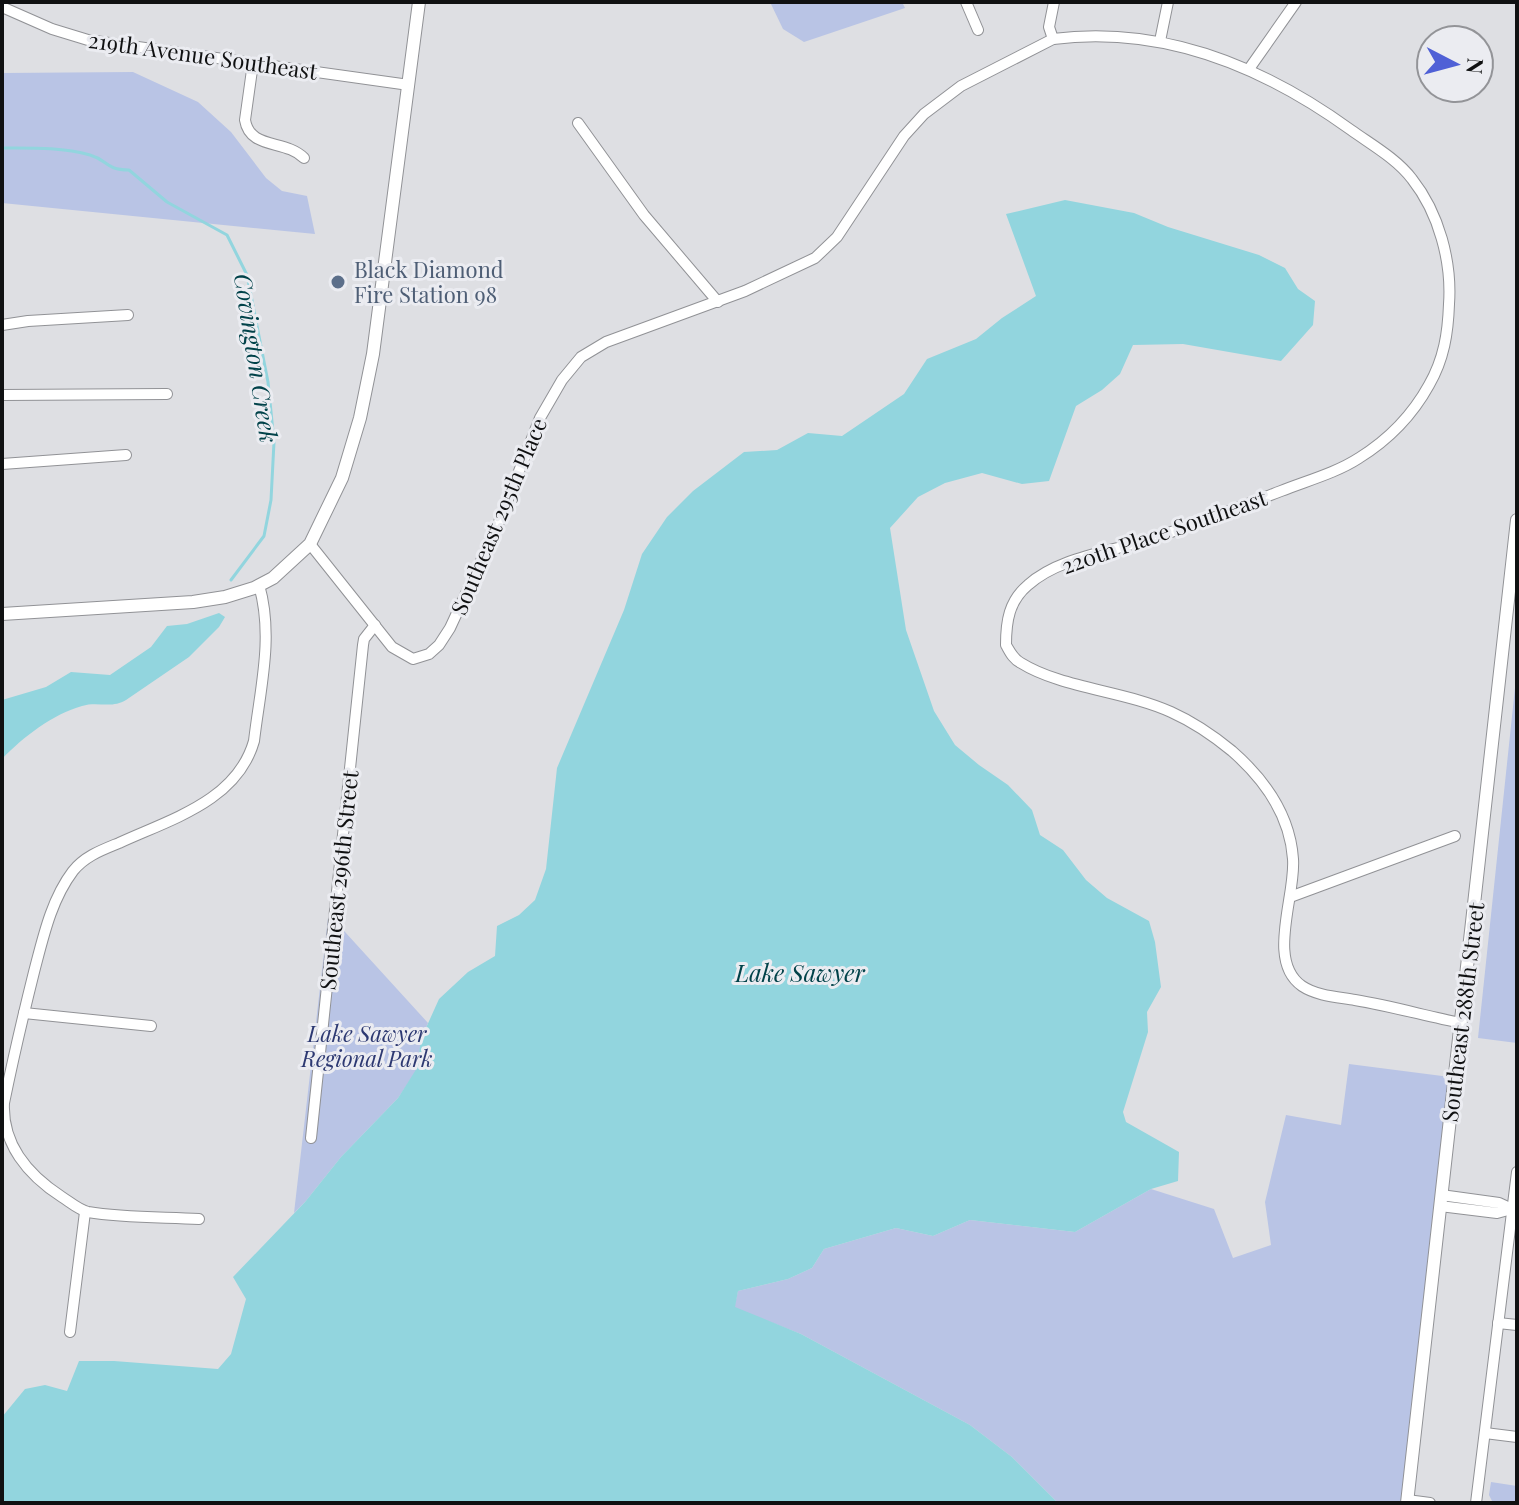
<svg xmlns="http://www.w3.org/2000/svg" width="1519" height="1505" viewBox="0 0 1519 1505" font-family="'Playfair Display',serif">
<rect width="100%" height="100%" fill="#dedfe3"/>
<g fill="#b9c4e5">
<path d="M 770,2 L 902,2 L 905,8 L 804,42 L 783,29 Z"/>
<path d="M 133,72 L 198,102 L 231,132 L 266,178 L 282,191 L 307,196 L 315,234 L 2,203 L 2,73 Z"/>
<path d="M 1517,669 L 1517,1043 L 1478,1038 Z"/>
<path d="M 328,918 L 335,921 L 428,1023 L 421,1039 L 418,1068 L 398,1098 L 341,1157 L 305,1202 L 294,1213 Z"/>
<path d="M 1349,1064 L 1450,1077 L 1401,1503 L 1058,1503 L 1012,1457 L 970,1425 L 801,1334 L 734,1308 L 738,1291 L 788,1279 L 812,1268 L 824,1249 L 896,1228 L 933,1236 L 970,1220 L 1075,1232 L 1151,1189 L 1214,1209 L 1233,1258 L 1271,1245 L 1265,1202 L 1286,1115 L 1341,1125 Z"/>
<path d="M 1491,1482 L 1517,1486 L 1517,1503 L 1493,1503 L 1489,1495 Z"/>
</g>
<g fill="#92d5de">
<path d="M 1065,200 L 1134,213 L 1168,227 L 1259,255 L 1285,268 L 1298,289 L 1315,301 L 1313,325 L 1281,361 L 1183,344 L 1133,345 L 1120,374 L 1102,390 L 1076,406 L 1049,481 L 1022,484 L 982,473 L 945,483 L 918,497 L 890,528 L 906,630 L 934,711 L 955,745 L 979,765 L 1008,785 L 1032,810 L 1040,835 L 1063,850 L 1086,880 L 1107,898 L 1149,921 L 1155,942 L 1161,987 L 1147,1012 L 1148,1032 L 1123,1112 L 1126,1122 L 1179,1152 L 1178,1181 L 1151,1189 L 1075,1232 L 970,1220 L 933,1236 L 896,1228 L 824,1249 L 812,1268 L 788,1279 L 738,1291 L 735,1307 L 801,1334 L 970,1425 L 1012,1457 L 1058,1503 L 2,1503 L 2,1417 L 25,1389 L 45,1385 L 67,1391 L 79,1361 L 114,1361 L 218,1369 L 231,1354 L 246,1299 L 233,1277 L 305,1202 L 341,1157 L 398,1098 L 417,1068 L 421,1039 L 439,999 L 468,972 L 495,956 L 497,926 L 519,915 L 535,900 L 546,869 L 557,768 L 624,610 L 642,554 L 667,517 L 693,491 L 744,452 L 777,450 L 808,433 L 842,436 L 904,394 L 927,359 L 976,339 L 1002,318 L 1036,296 L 1006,214 Z"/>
<path d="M 219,613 L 225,617 L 219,627 L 189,657 L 126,700 C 112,709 97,701 82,706 C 53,714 23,737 2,759 L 2,700 L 46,687 L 71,672 L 110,675 L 151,647 L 167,626 L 187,624 Z"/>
</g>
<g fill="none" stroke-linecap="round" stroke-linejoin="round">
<path stroke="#92d5de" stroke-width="3" d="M 2,148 C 31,148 62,147 90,155 C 108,160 105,170 129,170 L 167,202 L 227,235 L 247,275 L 268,382 L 274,442 L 271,500 L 264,536 L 231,580"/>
<defs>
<g id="minor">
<path d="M 966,2 L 978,30"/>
<path d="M 2,7 L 52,29 L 88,40 L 409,85"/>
<path d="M 1053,39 L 1049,27 L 1054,2"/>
<path d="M 1160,41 L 1168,2"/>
<path d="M 253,63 L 245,120 C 250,150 285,139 304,158"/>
<path d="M 1249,69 L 1296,2"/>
<path d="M 578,123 L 644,215 L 718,302"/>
<path d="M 2,325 L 28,321 L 128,315"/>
<path d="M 2,395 L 167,394"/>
<path d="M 2,464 L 126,455"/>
<path d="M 310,544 L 392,647 L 413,659 L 429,654 L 439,645 L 450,628 L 499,522 L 540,418 L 562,380 L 581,357 L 606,342 L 745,291 L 815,258 L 837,237 L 904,136 L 924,114 L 961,86 L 1053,39 C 1163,25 1264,67 1351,130 C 1372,145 1397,159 1412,179 C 1439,213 1452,262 1449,304 C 1448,333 1444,359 1429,385 C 1413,414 1388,440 1359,458 C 1336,473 1306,481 1281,491 C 1234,509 1188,528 1140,542 C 1103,553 1057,559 1028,585 C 1009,601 1006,621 1006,645 C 1010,652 1013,659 1021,663 C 1061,688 1125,691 1171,712 C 1191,721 1215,737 1232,751 C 1264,779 1290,814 1293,859 C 1296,896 1266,961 1302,986 C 1317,996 1338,997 1355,1000 C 1391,1006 1426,1016 1461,1023"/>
<path d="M 1290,897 L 1455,836"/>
<path d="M 24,1013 L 151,1026"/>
<path d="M 311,1138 L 363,645 L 364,639 L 375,625"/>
<path d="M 1440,1206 L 1497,1213 L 1512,1209 L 1499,1203 L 1441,1195"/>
<path d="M 199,1219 C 163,1217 124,1218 88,1212 C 79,1210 70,1202 62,1197 C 28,1175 2,1144 4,1103 C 13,1059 23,1016 34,972 C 43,938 51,900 73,871 C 85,856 102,850 119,843 C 171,819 237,801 254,741 C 260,689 274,637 259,585"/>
<path d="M 1498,1323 L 1517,1325"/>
<path d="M 70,1332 L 85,1212"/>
<path d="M 1485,1433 L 1517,1437"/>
<path d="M 1407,1500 L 1430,1503"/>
<path d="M 1476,1503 L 1517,1172"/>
</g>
<g id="tertiary">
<path d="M 2,614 L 193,602 L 225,597 L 254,588 L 273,578 L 310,544 L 342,478 L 360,418 L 373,354 L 419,2"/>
<path d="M 1407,1503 L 1517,520"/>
</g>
</defs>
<use href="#minor" stroke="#919296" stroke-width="12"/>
<use href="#tertiary" stroke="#919296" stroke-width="14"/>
<use href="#minor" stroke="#fff" stroke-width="10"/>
<use href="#tertiary" stroke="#fff" stroke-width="12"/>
</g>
<circle fill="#5c6f8a" stroke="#ebecf1" stroke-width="3" cx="338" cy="282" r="8"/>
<g text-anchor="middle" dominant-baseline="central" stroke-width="6" stroke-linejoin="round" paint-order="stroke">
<g font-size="22" fill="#101112" stroke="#ebecf1">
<text transform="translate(203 55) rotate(8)">219th Avenue Southeast</text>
<text transform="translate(498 516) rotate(-67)">Southeast 295th Place</text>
<text transform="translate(1164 531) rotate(-19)">220th Place Southeast</text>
<text transform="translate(338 880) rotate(-84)">Southeast 296th Street</text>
<text transform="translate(1462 1012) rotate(-83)">Southeast 288th Street</text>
</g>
<g font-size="22" fill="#4e5e75" stroke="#ebecf1" text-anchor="start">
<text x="354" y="269">Black Diamond<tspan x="354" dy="25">Fire Station 98</tspan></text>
</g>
<g font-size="22" font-style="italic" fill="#2d3972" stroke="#ebecf1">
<text x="367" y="1033">Lake Sawyer<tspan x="367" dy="25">Regional Park</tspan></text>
</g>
<g font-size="24" font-style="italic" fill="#014249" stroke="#ebecf1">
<text transform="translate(257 358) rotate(81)">Covington Creek</text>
<text x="800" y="972">Lake Sawyer</text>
</g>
</g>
<rect width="1519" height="1505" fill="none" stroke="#101112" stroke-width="8"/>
<g transform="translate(1455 64) rotate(96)"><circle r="38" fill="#ebecf1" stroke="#939498" stroke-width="2"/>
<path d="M0-6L14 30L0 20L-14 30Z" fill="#4f60d6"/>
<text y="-12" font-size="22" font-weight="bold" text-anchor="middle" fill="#101112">N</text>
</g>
</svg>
